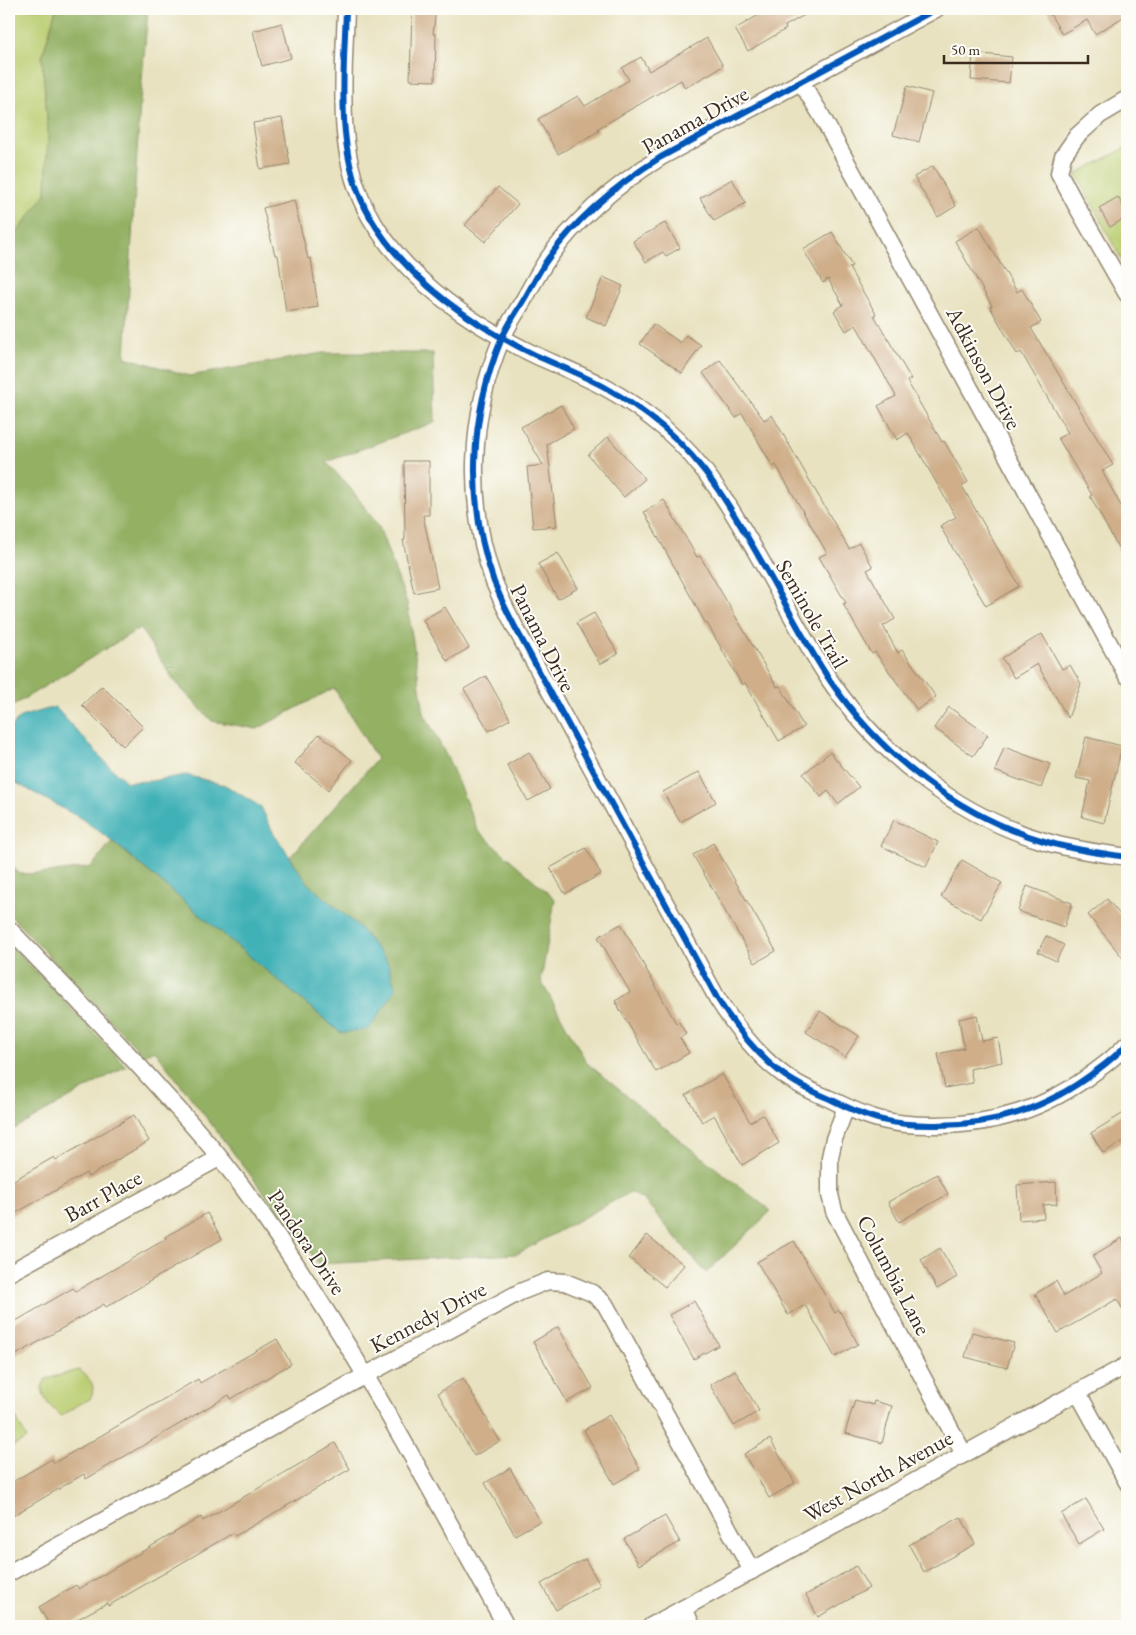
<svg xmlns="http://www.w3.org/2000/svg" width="1136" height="1635" viewBox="0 0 1136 1635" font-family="'EB Garamond',serif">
<rect width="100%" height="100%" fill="#fdfcf7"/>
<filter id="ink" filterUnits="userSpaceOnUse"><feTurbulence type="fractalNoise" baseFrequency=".02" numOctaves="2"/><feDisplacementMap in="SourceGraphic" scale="10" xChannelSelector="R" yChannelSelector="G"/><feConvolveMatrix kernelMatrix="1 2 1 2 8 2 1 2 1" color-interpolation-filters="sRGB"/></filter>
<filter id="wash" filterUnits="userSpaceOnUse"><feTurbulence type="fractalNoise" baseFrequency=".0096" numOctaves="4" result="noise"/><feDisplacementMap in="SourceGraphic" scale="20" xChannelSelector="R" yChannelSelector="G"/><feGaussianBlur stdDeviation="1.12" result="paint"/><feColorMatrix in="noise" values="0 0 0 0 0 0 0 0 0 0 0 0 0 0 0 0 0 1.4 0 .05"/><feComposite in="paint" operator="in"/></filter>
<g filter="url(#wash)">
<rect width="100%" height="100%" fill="#e8e2c0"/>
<g fill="#bacd71" stroke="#7a7c48">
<path d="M 9,9 L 56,9 L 42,57 L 48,131 L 46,194 L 9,243 Z"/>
<path d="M 1127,147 L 1127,270 L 1076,174 Z"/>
<path d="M 79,1370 C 90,1379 97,1384 90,1399 L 77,1405 L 62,1416 C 50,1408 44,1401 42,1387 L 46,1379 Z"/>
<path d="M 9,1405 L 27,1439 L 9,1448 Z"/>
</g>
<g fill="#93b063" stroke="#676d40">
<path d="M 56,9 L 148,9 L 140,103 L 125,357 L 189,376 L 322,353 L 433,353 L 435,422 L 326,462 L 352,490 L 379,527 L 407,603 L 424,713 L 450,763 L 478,831 L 555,899 L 541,981 L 587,1063 L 686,1145 L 771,1211 L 706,1273 L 644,1200 L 630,1192 L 517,1254 L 319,1264 L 154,1050 L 143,1055 L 9,914 L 9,863 L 20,874 L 49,873 L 91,867 L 112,841 L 341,1033 L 357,925 L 308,884 L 290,857 L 377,759 L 334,688 L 257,729 L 212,721 L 175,682 L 140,628 L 9,708 L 9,243 L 46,194 L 48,131 L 42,57 Z"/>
<path d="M 9,943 L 126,1066 L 9,1132 Z"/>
</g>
<path fill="#40b1b7" stroke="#3e6e6a" d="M 55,707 L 110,767 L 127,782 L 151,781 L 186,775 L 225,785 L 261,807 L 273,832 L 308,884 L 357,925 L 387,961 L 396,989 L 369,1029 L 341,1033 L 111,840 L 82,819 L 9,779 L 9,730 L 20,717 Z"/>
<g id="blocks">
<g fill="#cfae89">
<path d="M 412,9 L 436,9 L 433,34 L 436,34 L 435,81 L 410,80 Z"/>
<path d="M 769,9 L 815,9 L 785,26 L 786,29 L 748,51 L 735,29 Z"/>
<path d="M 1047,9 L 1127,9 L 1127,15 L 1095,34 L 1087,20 L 1062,34 Z"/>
<path d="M 282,23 L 291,58 L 262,66 L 253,31 Z"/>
<path d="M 707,38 L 723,66 L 685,88 L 681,80 L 597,129 L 599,131 L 558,154 L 538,119 L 578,96 L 585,106 L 629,80 L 622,68 L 641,57 L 649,71 Z"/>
<path d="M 973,53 L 1012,57 L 1009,83 L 971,80 Z"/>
<path d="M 907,86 L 932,93 L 919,142 L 893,135 Z"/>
<path d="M 282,118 L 290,164 L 260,169 L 253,123 Z"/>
<path d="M 933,166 L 956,206 L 938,217 L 914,177 Z"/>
<path d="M 732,179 L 746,203 L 714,221 L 700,198 Z"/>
<path d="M 498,187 L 518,204 L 485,242 L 465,225 Z"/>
<path d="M 1118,197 L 1127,213 L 1127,217 L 1110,227 L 1099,208 Z"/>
<path d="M 294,200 L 308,259 L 311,258 L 318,307 L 286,312 L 278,255 L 275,255 L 263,208 Z"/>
<path d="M 665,223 L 680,248 L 666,256 L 663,252 L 646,262 L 633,241 Z"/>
<path d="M 979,227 L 1017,292 L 1022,289 L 1041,322 L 1031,328 L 1113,465 L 1102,471 L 1127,517 L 1127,564 L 1090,496 L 1092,495 L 1058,438 L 1068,433 L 1021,352 L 1017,354 L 990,307 L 992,306 L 955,241 Z"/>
<path d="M 832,232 L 852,266 L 849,268 L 876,314 L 874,315 L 911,379 L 907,381 L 942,442 L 944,441 L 968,482 L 962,486 L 1019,586 L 986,606 L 940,526 L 956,517 L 908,433 L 897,440 L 878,406 L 896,396 L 856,325 L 846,331 L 834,311 L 843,305 L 828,279 L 823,283 L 803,249 Z"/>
<path d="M 603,277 L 623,286 L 606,326 L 586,317 Z"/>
<path d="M 653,324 L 681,343 L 686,335 L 701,345 L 682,373 L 640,344 Z"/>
<path d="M 720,360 L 764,420 L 772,415 L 849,549 L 859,543 L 873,567 L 867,570 L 895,619 L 883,626 L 898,653 L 902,650 L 936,697 L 917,710 L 875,652 L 872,654 L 843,604 L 846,603 L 819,557 L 827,553 L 776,465 L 773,467 L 742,413 L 736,418 L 703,373 Z"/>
<path d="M 561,405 L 574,429 L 547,444 L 557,526 L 533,528 L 527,467 L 543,465 L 521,427 Z"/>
<path d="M 608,437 L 645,479 L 624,497 L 588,455 Z"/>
<path d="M 404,461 L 429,461 L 429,515 L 423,515 L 438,588 L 414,593 L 403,540 L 405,540 Z"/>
<path d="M 664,500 L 697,557 L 700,556 L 777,687 L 780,686 L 804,727 L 779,741 L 745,683 L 742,685 L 707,623 L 706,624 L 644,512 Z"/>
<path d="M 558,553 L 578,588 L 558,599 L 538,564 Z"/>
<path d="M 445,607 L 469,648 L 447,661 L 423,620 Z"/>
<path d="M 594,613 L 618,654 L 600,664 L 576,623 Z"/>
<path d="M 1042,634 L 1062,669 L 1070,665 L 1081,684 L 1068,718 L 1037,664 L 1014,678 L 1002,658 Z"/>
<path d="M 486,676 L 510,719 L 489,731 L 464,689 Z"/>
<path d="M 102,686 L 143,727 L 123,746 L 82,705 Z"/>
<path d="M 949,707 L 988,735 L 973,756 L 934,728 Z"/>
<path d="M 319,734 L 352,760 L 328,790 L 295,763 Z"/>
<path d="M 1086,737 L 1122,746 L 1104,823 L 1082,817 L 1090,781 L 1076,778 Z"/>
<path d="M 1004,747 L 1050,764 L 1041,788 L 995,771 Z"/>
<path d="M 529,752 L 550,789 L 528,801 L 507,765 Z"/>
<path d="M 830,752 L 859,787 L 838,804 L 828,791 L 821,797 L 803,774 Z"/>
<path d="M 699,772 L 716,802 L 680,822 L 663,792 Z"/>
<path d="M 894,820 L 938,842 L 926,867 L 881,846 Z"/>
<path d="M 713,843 L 776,951 L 755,963 L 693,855 Z"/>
<path d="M 586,848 L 601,874 L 565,894 L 550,868 Z"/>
<path d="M 962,860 L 1002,883 L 981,919 L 941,897 Z"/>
<path d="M 1027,886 L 1072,903 L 1064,927 L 1018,911 Z"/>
<path d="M 1107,899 L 1127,923 L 1127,963 L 1088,915 Z"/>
<path d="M 621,924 L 676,1023 L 679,1022 L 686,1034 L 680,1038 L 689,1053 L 656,1072 L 615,1001 L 630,992 L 598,937 Z"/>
<path d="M 1046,936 L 1064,945 L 1056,961 L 1038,952 Z"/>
<path d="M 820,1011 L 859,1036 L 845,1057 L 806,1032 Z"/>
<path d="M 977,1015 L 982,1041 L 998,1038 L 1002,1062 L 970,1069 L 973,1083 L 945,1088 L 938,1054 L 964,1048 L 959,1019 Z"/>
<path d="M 722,1074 L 750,1122 L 763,1115 L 779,1143 L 742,1165 L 714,1115 L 702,1122 L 686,1095 Z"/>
<path d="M 1127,1111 L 1127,1139 L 1103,1153 L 1091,1133 Z"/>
<path d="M 134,1115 L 149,1141 L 88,1177 L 86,1173 L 9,1217 L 9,1183 L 54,1157 L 56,1160 Z"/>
<path d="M 937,1174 L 948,1194 L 899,1222 L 888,1202 Z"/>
<path d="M 1056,1182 L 1057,1204 L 1043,1205 L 1044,1218 L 1019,1220 L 1017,1185 Z"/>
<path d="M 207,1213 L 222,1239 L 106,1307 L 104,1304 L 9,1359 L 9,1325 L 73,1288 L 76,1291 L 166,1239 L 165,1237 Z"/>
<path d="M 647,1235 L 684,1265 L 665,1287 L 629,1258 Z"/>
<path d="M 1122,1238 L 1127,1248 L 1127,1317 L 1117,1299 L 1058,1333 L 1035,1294 L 1056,1281 L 1064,1296 L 1102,1273 L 1092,1256 Z"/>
<path d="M 794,1241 L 835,1313 L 839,1310 L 858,1344 L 835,1357 L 805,1305 L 788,1315 L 757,1262 Z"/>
<path d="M 940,1248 L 957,1277 L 937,1289 L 921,1260 Z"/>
<path d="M 694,1301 L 719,1345 L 694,1359 L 669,1315 Z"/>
<path d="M 558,1327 L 593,1388 L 567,1402 L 533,1342 Z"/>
<path d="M 972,1332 L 1014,1343 L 1007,1368 L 965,1357 Z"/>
<path d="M 277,1339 L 291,1364 L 231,1399 L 229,1395 L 86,1479 L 84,1474 L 9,1518 L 9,1484 L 52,1459 L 54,1463 L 198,1379 L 200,1383 Z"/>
<path d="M 735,1370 L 759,1411 L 734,1426 L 710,1385 Z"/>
<path d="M 463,1378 L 500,1441 L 474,1456 L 438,1393 Z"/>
<path d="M 855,1400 L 873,1405 L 874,1401 L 892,1406 L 882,1443 L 845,1433 Z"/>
<path d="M 609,1415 L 640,1469 L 614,1484 L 584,1430 Z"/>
<path d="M 770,1439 L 795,1483 L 769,1498 L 744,1454 Z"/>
<path d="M 335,1443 L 350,1469 L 235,1536 L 233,1533 L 108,1606 L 107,1603 L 65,1626 L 50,1626 L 39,1607 L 76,1585 L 79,1589 L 201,1517 L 203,1521 Z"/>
<path d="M 510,1468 L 540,1521 L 515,1535 L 485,1483 Z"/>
<path d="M 1086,1499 L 1104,1529 L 1079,1544 L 1061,1514 Z"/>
<path d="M 665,1516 L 680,1542 L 639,1565 L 624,1539 Z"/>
<path d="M 961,1517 L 975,1544 L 924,1572 L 909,1545 Z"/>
<path d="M 585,1559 L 600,1585 L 556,1610 L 541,1584 Z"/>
<path d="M 856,1566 L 869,1588 L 818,1617 L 806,1595 Z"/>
</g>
</g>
</g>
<g filter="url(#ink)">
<use href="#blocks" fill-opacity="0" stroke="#92866f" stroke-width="1"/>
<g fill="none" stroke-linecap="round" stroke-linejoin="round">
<defs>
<g id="street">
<path d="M 346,9 C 344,77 334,155 370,217 C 406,279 471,324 535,355 C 559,366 585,376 608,389 C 628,400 647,414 664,428 C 712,469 741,526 772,580 C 791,614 809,650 831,682 C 882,757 960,817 1047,842 C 1073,850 1101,853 1127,857"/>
<path d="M 936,9 L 661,157 C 616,185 575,219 545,263 C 538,274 532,285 526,296 C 518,310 508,324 502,338 C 469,416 466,503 494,582 C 500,597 507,612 515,627 L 717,998 C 734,1025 754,1052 780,1072 C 795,1084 813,1092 830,1099 C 846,1107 864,1116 882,1120 C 898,1124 915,1125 931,1125 C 994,1126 1046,1109 1096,1071 C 1107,1063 1118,1054 1127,1044"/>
<path d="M 801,82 L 820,113 L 1127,676"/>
<path d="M 1127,99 L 1100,115 L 1077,136 L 1063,156 L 1059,173 L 1076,205 L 1127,294"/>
<path d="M 9,929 C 62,984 115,1038 166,1096 C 192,1124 218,1154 241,1185 C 343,1324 423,1476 506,1626"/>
<path d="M 846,1107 L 834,1139 L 830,1157 L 830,1195 L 834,1211 L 866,1272 L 964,1454"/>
<path d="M 9,1273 L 219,1158"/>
<path d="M 1078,1393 L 1127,1482"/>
<path d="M 9,1573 L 366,1375 L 520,1292 L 548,1281 L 565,1282 L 592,1293 L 605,1304 L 752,1571"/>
<path d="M 684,1608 L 692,1626"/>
<path d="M 651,1626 L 1127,1365"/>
</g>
</defs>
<use href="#street" stroke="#92866f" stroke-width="19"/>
<use href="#street" stroke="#fff" stroke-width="16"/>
<defs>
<g id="cycleway">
<path d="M 346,9 C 344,77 334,155 370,217 C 406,279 471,324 535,355 C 559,366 585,376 608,389 C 628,400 647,414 664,428 C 712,469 741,526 772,580 C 791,614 809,650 831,682 C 882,757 960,817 1047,842 C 1073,850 1101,853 1127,857"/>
<path d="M 936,9 L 661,157 C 616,185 575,219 545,263 C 538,274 532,285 526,296 C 518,310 508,324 502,338 C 469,416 466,503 494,582 C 500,597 507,612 515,627 L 717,998 C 734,1025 754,1052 780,1072 C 795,1084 813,1092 830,1099 C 846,1107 864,1116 882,1120 C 898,1124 915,1125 931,1125 C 994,1126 1046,1109 1096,1071 C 1107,1063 1118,1054 1127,1044"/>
</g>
</defs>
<use href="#cycleway" stroke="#fdfcf7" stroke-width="9"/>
<use href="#cycleway" stroke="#0057b8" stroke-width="6"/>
</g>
</g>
<g text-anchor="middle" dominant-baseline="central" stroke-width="4" stroke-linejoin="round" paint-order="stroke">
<g font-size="22" fill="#3b2a1e" stroke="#fdfcf7">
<text transform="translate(695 120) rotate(-29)">Panama Drive</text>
<text transform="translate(984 368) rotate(62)">Adkinson Drive</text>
<text transform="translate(812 614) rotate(60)">Seminole Trail</text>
<text transform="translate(543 638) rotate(63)">Panama Drive</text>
<text transform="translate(103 1196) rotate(-29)">Barr Place</text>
<text transform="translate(307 1242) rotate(56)">Pandora Drive</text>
<text transform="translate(894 1275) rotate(62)">Columbia Lane</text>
<text transform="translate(428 1317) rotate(-28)">Kennedy Drive</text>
<text transform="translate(878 1476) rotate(-29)">West North Avenue</text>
</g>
</g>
<rect width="1136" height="1635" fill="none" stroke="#fdfcf7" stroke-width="30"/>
<path d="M944 55v8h144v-8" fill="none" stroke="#3b2a1e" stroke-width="2.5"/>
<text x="951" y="55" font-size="15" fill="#3b2a1e" stroke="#fdfcf7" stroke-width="4" paint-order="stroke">50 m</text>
</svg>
